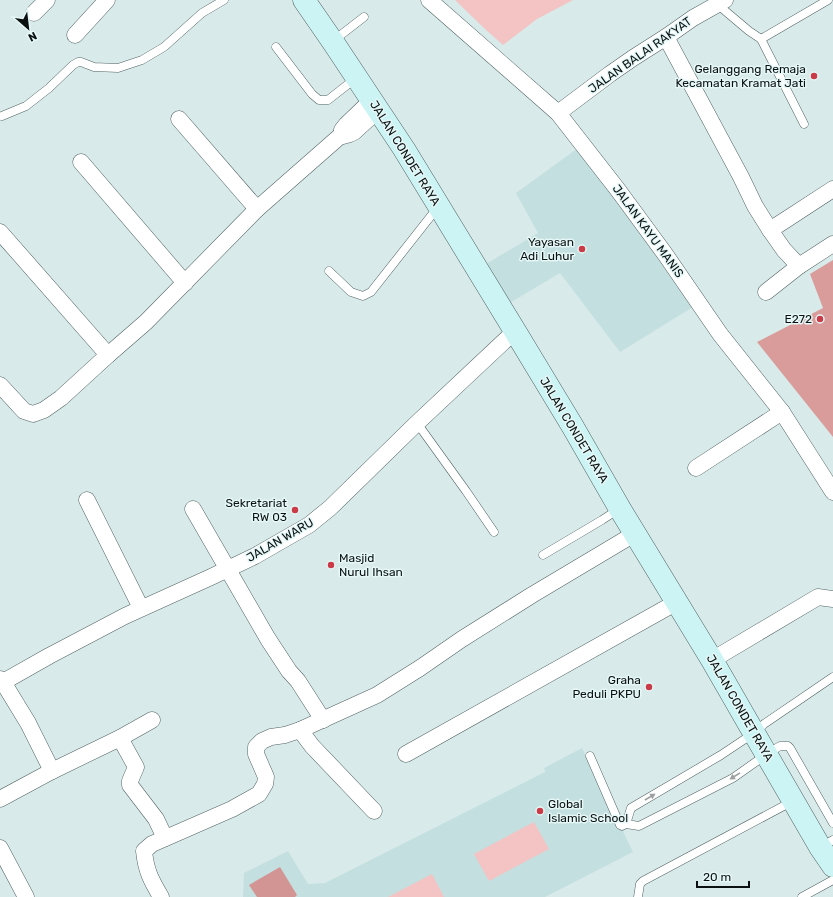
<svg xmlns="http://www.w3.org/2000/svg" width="833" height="897" viewBox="0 0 833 897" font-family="Rubik,sans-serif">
<rect width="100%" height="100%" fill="#d8eaea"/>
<g fill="#c4dfdf">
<path d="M 578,148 L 639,228 L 693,307 L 620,352 L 560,273 L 508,304 L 486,264 L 538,233 L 516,193 Z"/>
<path d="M 582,748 L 633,852 L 545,897 L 243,897 L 244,873 L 288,851 L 308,884 L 325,883 L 545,772 L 544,768 Z"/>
</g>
<g fill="#f3c4c3">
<path d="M 455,0 L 573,0 L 537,19 L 503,45 L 485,29 Z"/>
<path d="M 534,822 L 549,849 L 489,881 L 474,854 Z"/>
<path d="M 432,874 L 444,897 L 388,897 Z"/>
</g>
<path fill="#d99c9a" d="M 833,260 L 833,437 L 757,342 L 823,308 L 810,274 Z"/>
<path fill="#d29594" d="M 280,867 L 297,895 L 295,897 L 257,897 L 249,885 Z"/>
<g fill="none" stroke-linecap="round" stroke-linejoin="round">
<defs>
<g id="lane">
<path d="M 717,4 L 749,31 L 761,39 L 828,0"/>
<path d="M 761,39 L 804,124"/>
<path d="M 333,41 L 364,17"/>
<path d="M 276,47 L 312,94 L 319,100 L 328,100 L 356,78"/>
<path d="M 2,116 L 26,106 L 49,88 L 73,65 L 78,62 L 81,62 L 94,67 L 118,68 L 142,60 L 164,47 L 202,13 L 224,0"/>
<path d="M 329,271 L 351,292 L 363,296 L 371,292 L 438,207"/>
<path d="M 417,423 L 466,491 L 494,532"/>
<path d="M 543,555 L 602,520 L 619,509"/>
<path d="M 590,756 L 620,825 L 622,826 L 626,824 L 639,826 L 733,778 L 767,754 L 780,746 L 788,746 L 790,748 L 833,823"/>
<path d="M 626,824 L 631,808 L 721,755 L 754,733 L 764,724 L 833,677"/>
<path d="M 821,847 L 833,840"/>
<path d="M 638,897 L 640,884 L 643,881 L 793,801"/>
<path d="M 802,897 L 833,880"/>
</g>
<g id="street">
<path d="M 429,0 L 558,113 L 618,190 L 665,254 L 720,334 L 782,412 L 833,492"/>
<path d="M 34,13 L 47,0"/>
<path d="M 75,35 L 107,0"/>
<path d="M 666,37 L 741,177 L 755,206 L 770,230 L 787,219 L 833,189"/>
<path d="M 558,113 L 610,74 L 633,58 L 666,37 L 693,18 L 725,0"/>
<path d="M 179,119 L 257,209"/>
<path d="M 342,130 L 346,125 L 372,100"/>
<path d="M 81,162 L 185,283"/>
<path d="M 770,230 L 784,250 L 799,266"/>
<path d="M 0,232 L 108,355"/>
<path d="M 766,292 L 799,266 L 833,244"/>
<path d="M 0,385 L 24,411 L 33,414 L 44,410 L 61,398 L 108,355 L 146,322 L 257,209 L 339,137 L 350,134 L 354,132 L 378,110"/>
<path d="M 696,468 L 782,412"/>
<path d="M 87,500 L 141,608"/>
<path d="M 193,509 L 268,639 L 289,671 L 298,681 L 323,720"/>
<path d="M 712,660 L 818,597 L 833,599"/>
<path d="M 0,679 L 3,682 L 49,656 L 125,616 L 211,577 L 255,556 L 309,525 L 330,508 L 417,423 L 515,331"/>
<path d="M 300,730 L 312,746 L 374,811"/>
<path d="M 120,738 L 136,767 L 130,781 L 130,785 L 156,819 L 165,838"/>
<path d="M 406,754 L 677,602"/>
<path d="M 52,771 L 120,738 L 152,720"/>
<path d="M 0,799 L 52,771 L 28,723 L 3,682"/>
<path d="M 0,848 L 26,897"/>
<path d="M 161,897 C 151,880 146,871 144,851 L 152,844 L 232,809 L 259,794 L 265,784 L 266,777 L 256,754 L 256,747 L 262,741 L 271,737 L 285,735 L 300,730 L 377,695 L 420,668 L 462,639 L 532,595 L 636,533"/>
</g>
<path id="secondary" d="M 304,0 L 333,42 L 404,149 L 515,331 L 573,427 L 620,509 L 712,660 L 754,733 L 820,847 L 833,866"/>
</defs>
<use href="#lane" stroke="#536262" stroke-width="9"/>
<use href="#street" stroke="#536262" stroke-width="17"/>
<use href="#secondary" stroke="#536262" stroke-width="23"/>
<use href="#lane" stroke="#fff" stroke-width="8"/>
<use href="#street" stroke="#fff" stroke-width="16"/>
<use href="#secondary" stroke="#ccf4f4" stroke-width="22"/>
</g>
<defs><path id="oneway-solid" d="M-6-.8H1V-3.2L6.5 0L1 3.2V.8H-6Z"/></defs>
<g fill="#9da0a0">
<use href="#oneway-solid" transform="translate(735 776) rotate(148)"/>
<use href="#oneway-solid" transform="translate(650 797) rotate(-30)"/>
</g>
<g fill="#ca3a47" stroke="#e5f7f7" stroke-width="1.5">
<circle cx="814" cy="76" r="4"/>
<circle cx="582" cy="249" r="4"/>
<circle cx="820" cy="319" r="4"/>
<circle cx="295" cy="510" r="4"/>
<circle cx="331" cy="565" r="4"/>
<circle cx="649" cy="687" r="4"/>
<circle cx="540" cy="811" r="4"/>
</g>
<g text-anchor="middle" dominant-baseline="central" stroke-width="3" stroke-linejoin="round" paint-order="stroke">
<g font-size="12" fill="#0b1111" stroke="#e5f7f7">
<text transform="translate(640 55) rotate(-35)">JALAN BALAI RAKYAT</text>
<text transform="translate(405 153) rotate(58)">JALAN CONDET RAYA</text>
<text transform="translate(648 231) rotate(54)">JALAN KAYU MANIS</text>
<text transform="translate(574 430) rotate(59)">JALAN CONDET RAYA</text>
<text transform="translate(280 540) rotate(-30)">JALAN WARU</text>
<text transform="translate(740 708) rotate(60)">JALAN CONDET RAYA</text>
</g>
<g font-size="12" fill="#0b1111" stroke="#e5f7f7" text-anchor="end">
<text x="806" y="69">Gelanggang Remaja<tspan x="806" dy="14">Kecamatan Kramat Jati</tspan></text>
<text x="574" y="242">Yayasan<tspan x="574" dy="14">Adi Luhur</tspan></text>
<text x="812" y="319">E272</text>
<text x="287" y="503">Sekretariat<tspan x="287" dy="14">RW 03</tspan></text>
<text x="339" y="558" text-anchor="start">Masjid<tspan x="339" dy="14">Nurul Ihsan</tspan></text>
<text x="641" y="680">Graha<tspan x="641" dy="14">Peduli PKPU</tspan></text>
<text x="548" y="804" text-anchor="start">Global<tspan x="548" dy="14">Islamic School</tspan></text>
</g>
</g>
<g transform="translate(28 28) rotate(152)" stroke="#e5f7f7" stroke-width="3" paint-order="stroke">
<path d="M0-3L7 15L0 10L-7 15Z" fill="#0b1111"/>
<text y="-6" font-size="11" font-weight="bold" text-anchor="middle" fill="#0b1111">N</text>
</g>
<path d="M697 881v6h52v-6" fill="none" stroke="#0b1111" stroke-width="2"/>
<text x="703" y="881" font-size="12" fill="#0b1111" stroke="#e5f7f7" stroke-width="3" paint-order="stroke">20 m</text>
</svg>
